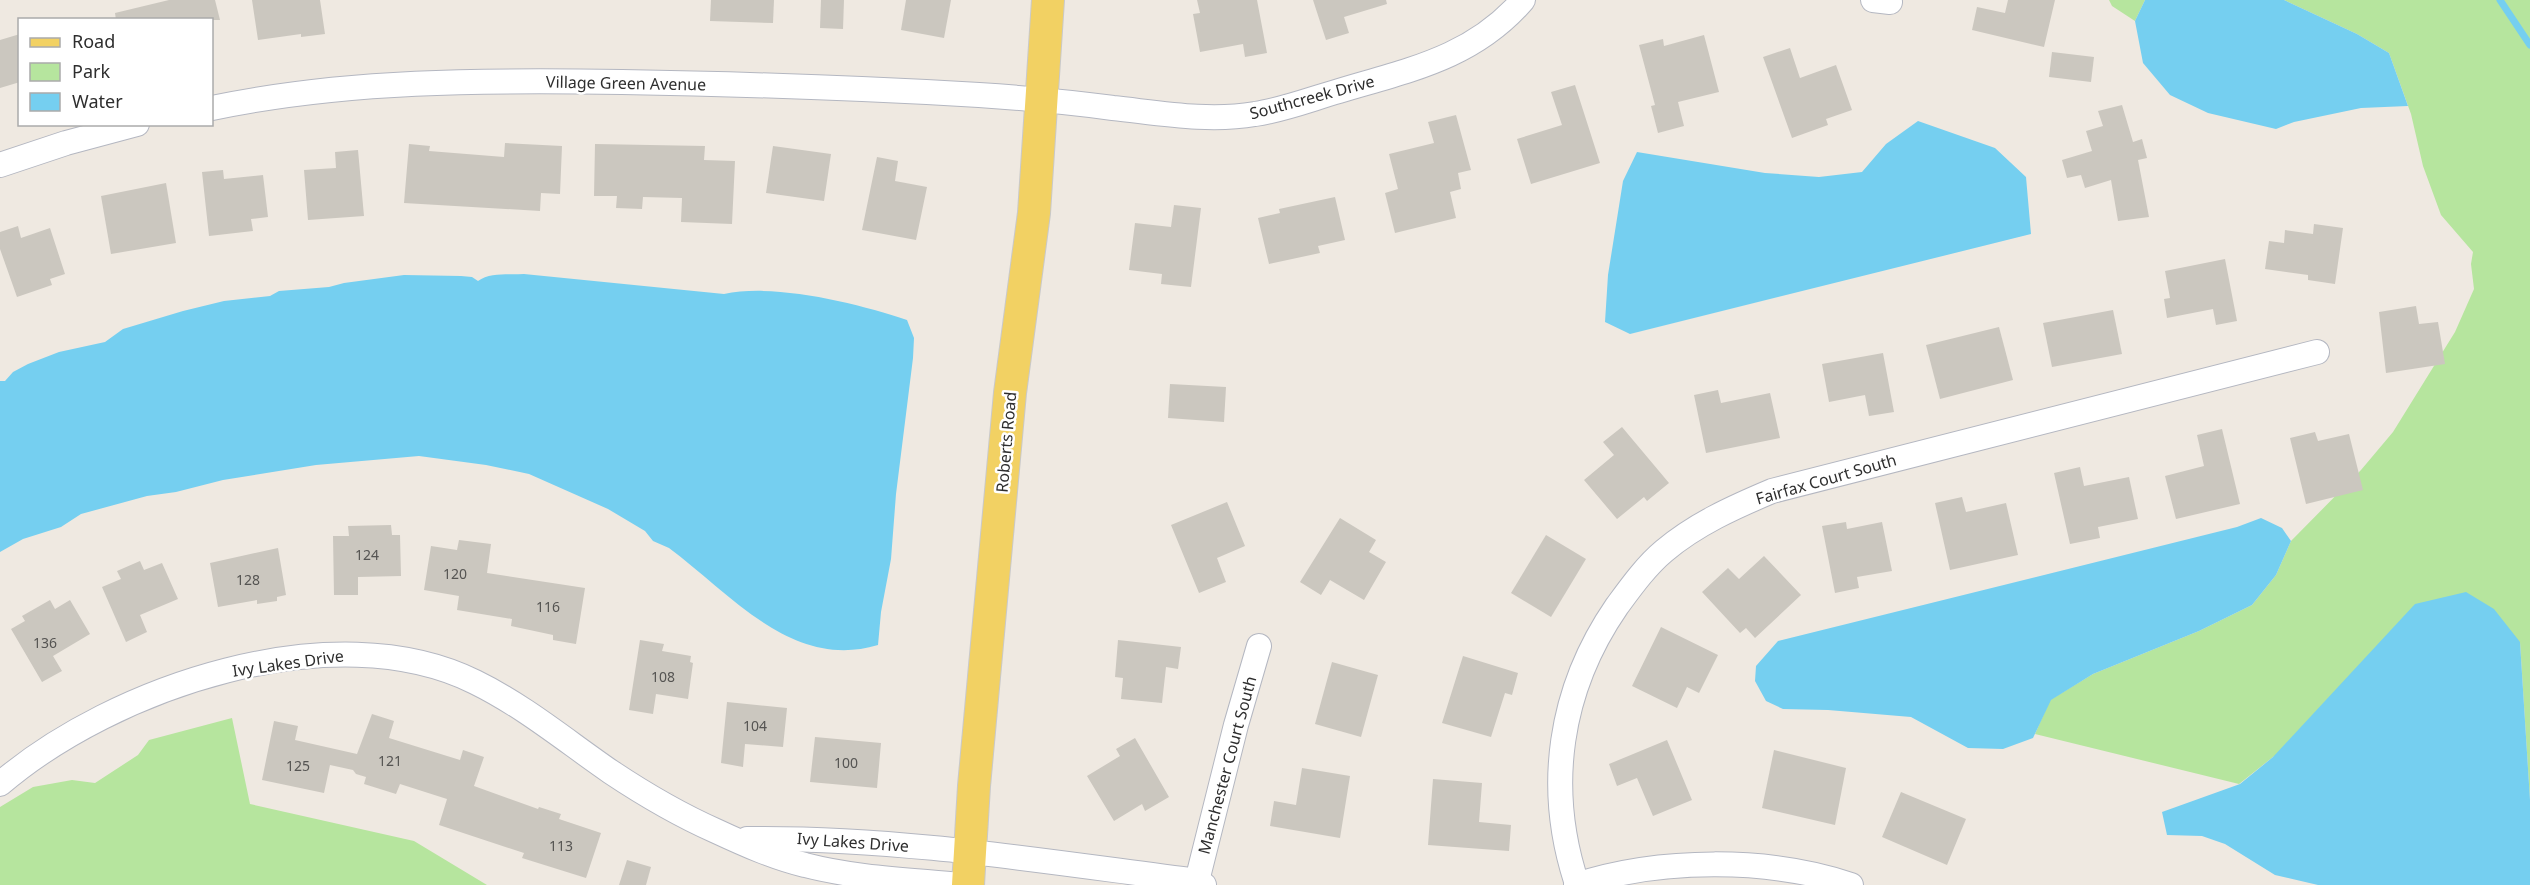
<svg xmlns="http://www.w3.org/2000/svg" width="2530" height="885" viewBox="0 0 2530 885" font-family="'Noto Sans',sans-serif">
<rect width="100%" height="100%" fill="#efe9e1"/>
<g fill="#b6e59e">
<path d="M 2109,0 L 2145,0 L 2135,21 L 2112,6 Z"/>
<path d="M 2284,0 L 2530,0 L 2530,800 L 2520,642 L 2273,757 L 2239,784 L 2035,734 L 2050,700 L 2093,674 L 2199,631 L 2252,605 L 2276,575 L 2291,541 L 2361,470 L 2393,432 L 2455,332 L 2474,289 L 2471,264 L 2473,252 L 2441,215 L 2423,166 L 2411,114 L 2389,53 L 2357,34 Z"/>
<path d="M 232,718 L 250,804 L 414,841 L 487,885 L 0,885 L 0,807 L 33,787 L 72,780 L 95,783 L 138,755 L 149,740 Z"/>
</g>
<g fill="#75cff0">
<path d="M 2145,0 L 2284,0 L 2357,34 L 2389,53 L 2408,106 L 2361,108 L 2294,122 L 2276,129 L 2208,113 L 2170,95 L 2143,63 L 2135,21 Z"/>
<path d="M 1918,121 L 1995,148 L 2026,177 L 2031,234 L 1630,334 L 1605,322 L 1608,275 L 1623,181 L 1637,152 L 1765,173 L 1819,177 L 1862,172 L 1886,144 Z"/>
<path d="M 524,274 L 724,294 C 775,283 857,303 907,320 L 914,338 L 913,358 L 896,494 L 891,559 L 881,612 L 878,645 C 792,671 730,593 669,548 L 653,541 L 645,531 L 608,509 L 529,474 L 486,465 L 419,456 L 316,465 L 223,480 L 176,492 L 147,496 L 81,514 L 61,527 L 23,539 L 0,552 L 0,381 L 5,381 L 13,372 L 28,364 L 59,352 L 105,342 L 123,329 L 183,311 L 224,301 L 270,296 L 279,291 L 329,287 L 344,283 L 404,275 L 461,276 L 472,277 L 478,281 C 490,272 509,275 524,274 Z"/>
<path d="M 2261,518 L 2282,528 L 2291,541 L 2276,575 L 2252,605 L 2199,631 L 2093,674 L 2051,700 L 2033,738 L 2003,749 L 1968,748 L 1911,717 L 1828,710 L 1783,709 L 1766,701 L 1755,681 L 1756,666 L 1778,641 L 2237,527 Z"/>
<path d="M 2466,592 L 2494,609 L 2520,642 L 2530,800 L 2530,885 L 2318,885 L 2275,875 L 2225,844 L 2202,836 L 2167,835 L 2162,812 L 2240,784 L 2273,757 L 2415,604 Z"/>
</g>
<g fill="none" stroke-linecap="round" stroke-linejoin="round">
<path stroke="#75cff0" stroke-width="7" d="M 2500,0 L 2530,45"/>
</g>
<g fill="#cbc7bf">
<path d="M 169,0 L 215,0 L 220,20 L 116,20 L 115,13 Z"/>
<path d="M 252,0 L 320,0 L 325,34 L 301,37 L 301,34 L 258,40 Z"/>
<path d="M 711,0 L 774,0 L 773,23 L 710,21 Z"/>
<path d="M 821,0 L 844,0 L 843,29 L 820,28 Z"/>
<path d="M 906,0 L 951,0 L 944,38 L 901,30 Z"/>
<path d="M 1197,0 L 1257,0 L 1267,53 L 1245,57 L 1243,44 L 1200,52 L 1193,14 L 1200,13 Z"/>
<path d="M 1313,0 L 1386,0 L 1387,4 L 1344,17 L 1349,33 L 1326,40 Z"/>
<path d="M 2008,0 L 2055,0 L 2044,47 L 1972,30 L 1977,7 L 2005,13 Z"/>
<path d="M 20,34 L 20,82 L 0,88 L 0,40 Z"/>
<path d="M 1704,35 L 1719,92 L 1678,102 L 1684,126 L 1658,133 L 1651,106 L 1655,105 L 1639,45 L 1663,39 L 1664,46 Z"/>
<path d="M 1790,48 L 1800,78 L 1836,65 L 1852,110 L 1826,119 L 1828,125 L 1792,138 L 1763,57 Z"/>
<path d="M 2052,52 L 2094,57 L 2091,82 L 2049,77 Z"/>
<path d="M 1575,85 L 1600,163 L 1531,184 L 1517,139 L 1562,125 L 1551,92 Z"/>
<path d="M 2122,105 L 2133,142 L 2142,139 L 2147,158 L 2138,160 L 2149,217 L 2118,221 L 2111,180 L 2085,188 L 2081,175 L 2067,178 L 2062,160 L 2092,151 L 2086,131 L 2103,126 L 2098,111 Z"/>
<path d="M 1456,115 L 1471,170 L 1458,173 L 1461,189 L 1450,192 L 1456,218 L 1395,233 L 1385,193 L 1398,189 L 1389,154 L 1434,143 L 1428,122 Z"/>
<path d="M 505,143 L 562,146 L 560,194 L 541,193 L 540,211 L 404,203 L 409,144 L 430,146 L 429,151 L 504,157 Z"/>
<path d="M 595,144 L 705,146 L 704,160 L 735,161 L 732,224 L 681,222 L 682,198 L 643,197 L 642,209 L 616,208 L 617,196 L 594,196 Z"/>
<path d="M 773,146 L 831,154 L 824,201 L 766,193 Z"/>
<path d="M 358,150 L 364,216 L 308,220 L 304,170 L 336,168 L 335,152 Z"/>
<path d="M 877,157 L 898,161 L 895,181 L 927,187 L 916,240 L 862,230 Z"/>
<path d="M 223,170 L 224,179 L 263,175 L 268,217 L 251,219 L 253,231 L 209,236 L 202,172 Z"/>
<path d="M 166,183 L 176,243 L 111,254 L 101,196 Z"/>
<path d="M 1335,197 L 1345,240 L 1318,246 L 1320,253 L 1269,264 L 1258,218 L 1280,213 L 1279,209 Z"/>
<path d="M 1174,205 L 1201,208 L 1191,287 L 1161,284 L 1162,274 L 1129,270 L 1135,223 L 1171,227 Z"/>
<path d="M 2314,224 L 2343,228 L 2335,284 L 2308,280 L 2308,275 L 2265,269 L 2269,241 L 2284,243 L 2285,230 L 2313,234 Z"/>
<path d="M 18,226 L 21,238 L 50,228 L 65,274 L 50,279 L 52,285 L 17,297 L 0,249 L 0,232 Z"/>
<path d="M 2225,259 L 2237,321 L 2216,325 L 2213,309 L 2167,318 L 2164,299 L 2170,298 L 2165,271 Z"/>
<path d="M 2416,306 L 2419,324 L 2438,322 L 2445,364 L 2386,373 L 2379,312 Z"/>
<path d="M 2113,310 L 2122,354 L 2052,367 L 2043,323 Z"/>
<path d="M 1999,327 L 2013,380 L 1940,399 L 1926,345 Z"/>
<path d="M 1883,353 L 1894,412 L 1869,416 L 1865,395 L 1829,402 L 1822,364 Z"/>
<path d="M 1170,384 L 1226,387 L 1224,422 L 1168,418 Z"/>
<path d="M 1718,390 L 1721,403 L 1770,393 L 1780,438 L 1706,453 L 1694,395 Z"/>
<path d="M 1622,427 L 1669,483 L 1647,501 L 1644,497 L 1617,519 L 1584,480 L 1614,455 L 1603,442 Z"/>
<path d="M 2222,429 L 2240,504 L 2176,519 L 2165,476 L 2204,466 L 2197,435 Z"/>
<path d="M 2315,432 L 2318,441 L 2349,434 L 2363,490 L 2306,504 L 2290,438 Z"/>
<path d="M 2080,467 L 2084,486 L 2129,477 L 2138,519 L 2098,527 L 2100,538 L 2070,544 L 2054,473 Z"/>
<path d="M 1962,497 L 1966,512 L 2006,503 L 2018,555 L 1950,570 L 1935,503 Z"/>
<path d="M 1227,502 L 1245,546 L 1217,558 L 1226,582 L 1199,593 L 1171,525 Z"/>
<path d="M 1340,518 L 1376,540 L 1369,552 L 1386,562 L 1364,600 L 1330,580 L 1321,595 L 1300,582 Z"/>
<path d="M 1846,522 L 1847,529 L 1882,522 L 1892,571 L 1857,577 L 1859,588 L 1835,593 L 1822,526 Z"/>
<path d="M 391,525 L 392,535 L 400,535 L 401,576 L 358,577 L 358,595 L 334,595 L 333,536 L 349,536 L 348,526 Z"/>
<path d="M 1546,535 L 1586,559 L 1551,617 L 1511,593 Z"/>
<path d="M 459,540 L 491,544 L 487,573 L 585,588 L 576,644 L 553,640 L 553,635 L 511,626 L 512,619 L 457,610 L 459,596 L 424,590 L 431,546 L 457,550 Z"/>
<path d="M 278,548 L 286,595 L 277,597 L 277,601 L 257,604 L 257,600 L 218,607 L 210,563 Z"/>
<path d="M 1764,556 L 1801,595 L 1755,638 L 1746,628 L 1740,633 L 1702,592 L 1728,568 L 1739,579 Z"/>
<path d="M 140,561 L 144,570 L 162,563 L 178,599 L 140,615 L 147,632 L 126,642 L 102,587 L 121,579 L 117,571 Z"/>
<path d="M 50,600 L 55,609 L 70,600 L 90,634 L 53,656 L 62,671 L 42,682 L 11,629 L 25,621 L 22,616 Z"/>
<path d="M 1661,627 L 1718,655 L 1699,693 L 1687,687 L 1677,708 L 1632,686 Z"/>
<path d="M 640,640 L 664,644 L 662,651 L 691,656 L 690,662 L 693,663 L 688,699 L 656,694 L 653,714 L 629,710 Z"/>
<path d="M 1118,640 L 1181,647 L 1178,669 L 1166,667 L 1162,703 L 1121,699 L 1123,678 L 1115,677 Z"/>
<path d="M 1463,656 L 1518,673 L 1512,695 L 1505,693 L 1491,737 L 1442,723 Z"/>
<path d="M 1332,662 L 1378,675 L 1361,737 L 1315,724 Z"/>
<path d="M 727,702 L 787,708 L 783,747 L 745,744 L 743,767 L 721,763 Z"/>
<path d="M 372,714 L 394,721 L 389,738 L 460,760 L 463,750 L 484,757 L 474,786 L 538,809 L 539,807 L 561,814 L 559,819 L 601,833 L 586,878 L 522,858 L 524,853 L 439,825 L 447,799 L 400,784 L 396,794 L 364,784 L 366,777 L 356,774 L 353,770 L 330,765 L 324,793 L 262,780 L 274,721 L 298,726 L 295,740 L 357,754 Z"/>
<path d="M 815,737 L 881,743 L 877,788 L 810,782 Z"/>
<path d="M 1135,738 L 1169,797 L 1145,811 L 1142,804 L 1114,821 L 1087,776 L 1120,756 L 1116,749 Z"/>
<path d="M 1667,740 L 1692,800 L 1653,816 L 1637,778 L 1617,786 L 1609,764 Z"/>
<path d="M 1774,750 L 1846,768 L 1835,825 L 1762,808 Z"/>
<path d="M 1302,768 L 1350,776 L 1340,838 L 1270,826 L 1274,801 L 1296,805 Z"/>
<path d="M 1433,779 L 1482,783 L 1479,822 L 1511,825 L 1509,851 L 1428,845 Z"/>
<path d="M 1901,792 L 1966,819 L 1947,865 L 1882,837 Z"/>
<path d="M 627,860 L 651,867 L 646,885 L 619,885 Z"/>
</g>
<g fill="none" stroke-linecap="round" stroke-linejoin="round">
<defs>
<g id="minor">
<path d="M 1873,0 L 1890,2"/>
<path d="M 212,108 C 346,80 484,80 622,82 C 741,84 860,88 979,95 C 1024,98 1069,102 1113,108 C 1160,113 1208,122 1255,114 C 1283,110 1311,99 1339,91 C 1409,70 1473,58 1523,0"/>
<path d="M 0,165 L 66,143 L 137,124"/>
<path d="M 0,784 C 113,687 334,612 475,682 C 524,706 566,741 611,772 C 644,794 680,815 716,831 C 744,844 775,858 805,865 C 855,878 909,880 961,885"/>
<path d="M 747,839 C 898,837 1048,862 1197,881 L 1204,885"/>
<path d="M 1577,884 C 1545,788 1559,690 1617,606 C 1631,587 1646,566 1664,551 C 1696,524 1734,507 1772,491 L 2317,352"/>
<path d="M 1196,885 L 1236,725 L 1259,646"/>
<path d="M 1576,885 C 1659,858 1769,857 1851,885"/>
</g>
<path id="major" d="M 968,885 L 974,786 L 1010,393 L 1034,213 L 1048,0"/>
</defs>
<use href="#minor" stroke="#b4b7c1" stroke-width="26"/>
<use href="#major" stroke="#c9c9c9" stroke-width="34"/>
<use href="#minor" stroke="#fff" stroke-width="24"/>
<use href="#major" stroke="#f2d163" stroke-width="32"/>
</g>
<g text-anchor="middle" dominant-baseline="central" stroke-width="5" stroke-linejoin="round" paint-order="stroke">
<g font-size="14" fill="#555452">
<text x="367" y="554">124</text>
<text x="455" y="573">120</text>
<text x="248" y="579">128</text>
<text x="548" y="606">116</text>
<text x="45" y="642">136</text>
<text x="663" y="676">108</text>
<text x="755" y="725">104</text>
<text x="390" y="760">121</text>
<text x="846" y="762">100</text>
<text x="298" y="765">125</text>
<text x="561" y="845">113</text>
</g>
<g font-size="16" fill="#2e2e2e" stroke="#fff">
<text transform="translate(626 83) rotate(1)">Village Green Avenue</text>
<text transform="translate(1312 97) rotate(-15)">Southcreek Drive</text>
<text transform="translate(1006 442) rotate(-85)">Roberts Road</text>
<text transform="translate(1826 479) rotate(-16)">Fairfax Court South</text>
<text transform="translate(288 663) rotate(-8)">Ivy Lakes Drive</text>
<text transform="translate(1227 765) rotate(-75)">Manchester Court South</text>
<text transform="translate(853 842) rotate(4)">Ivy Lakes Drive</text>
</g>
</g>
<rect x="18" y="18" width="195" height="108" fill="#ffffff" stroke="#ababab" stroke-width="1.5"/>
<rect x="30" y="38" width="30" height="9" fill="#f2d163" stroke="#ababab" stroke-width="1.5"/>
<text x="72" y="48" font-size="18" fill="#2e2e2e">Road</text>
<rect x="30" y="63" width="30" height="18" fill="#b6e59e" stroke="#ababab" stroke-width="1.5"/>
<text x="72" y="78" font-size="18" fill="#2e2e2e">Park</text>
<rect x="30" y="93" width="30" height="18" fill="#75cff0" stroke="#ababab" stroke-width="1.5"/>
<text x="72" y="108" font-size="18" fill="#2e2e2e">Water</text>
</svg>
